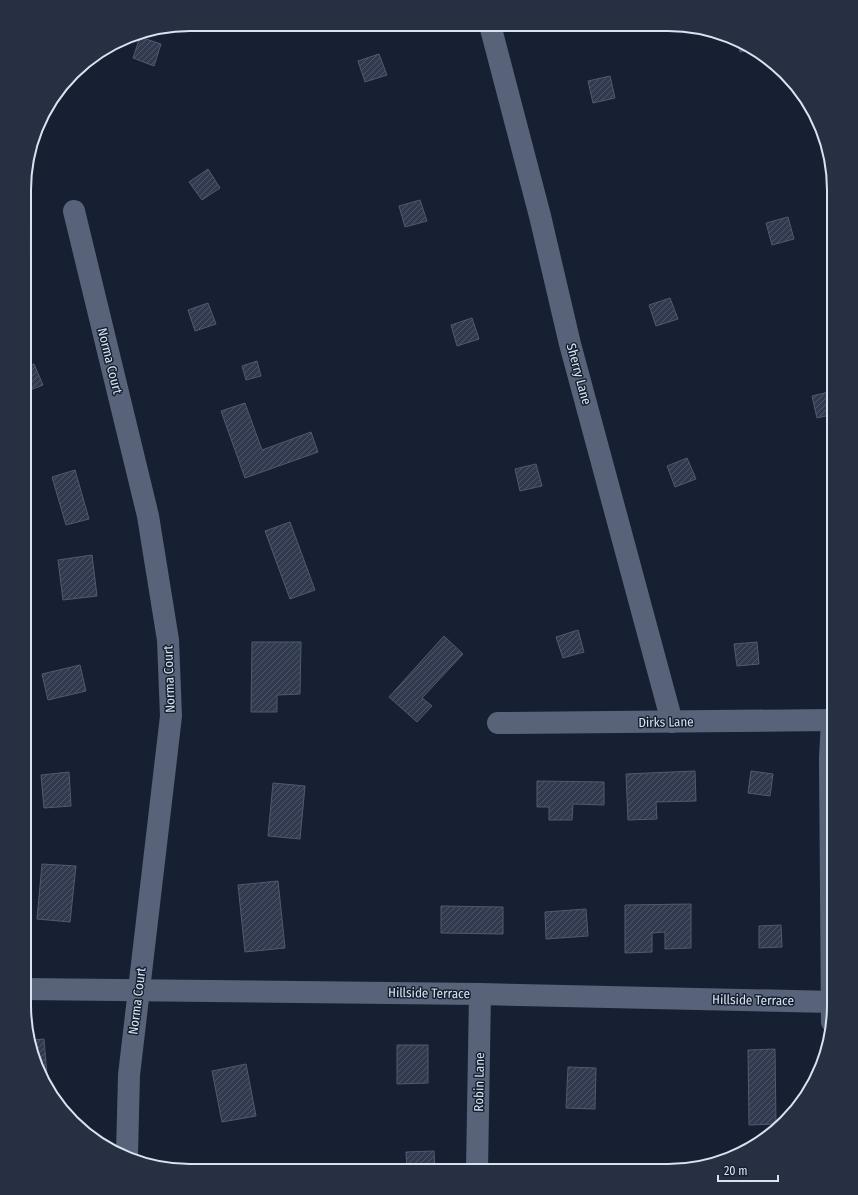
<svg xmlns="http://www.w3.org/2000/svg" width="858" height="1195" viewBox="0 0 858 1195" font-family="'Fira Sans Condensed',sans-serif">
<defs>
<pattern id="building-hatch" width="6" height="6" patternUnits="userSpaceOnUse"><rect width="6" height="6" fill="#313a4f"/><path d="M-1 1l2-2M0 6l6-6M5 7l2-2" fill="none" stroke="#4e5669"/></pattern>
</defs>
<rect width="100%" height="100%" fill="#172033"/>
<g fill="url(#building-hatch)" stroke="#4f5a70">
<path d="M 140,37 L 161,44 L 154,66 L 133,58 Z"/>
<path d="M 738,40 L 753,49 L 740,52 Z"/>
<path d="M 379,54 L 387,75 L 365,82 L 358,61 Z"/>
<path d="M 610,76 L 615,98 L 593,103 L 588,81 Z"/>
<path d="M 208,169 L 220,188 L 202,200 L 189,182 Z"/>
<path d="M 420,200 L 427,221 L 405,227 L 399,206 Z"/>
<path d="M 788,217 L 794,239 L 772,245 L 766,223 Z"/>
<path d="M 670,298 L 678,319 L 656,326 L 649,305 Z"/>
<path d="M 208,303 L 216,324 L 195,331 L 188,310 Z"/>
<path d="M 472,318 L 479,339 L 457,346 L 451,325 Z"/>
<path d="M 257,361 L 261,376 L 246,380 L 242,366 Z"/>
<path d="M 34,364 L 43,385 L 25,392 L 25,368 Z"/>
<path d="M 833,391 L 834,414 L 817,418 L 812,396 Z"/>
<path d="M 245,403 L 262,450 L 311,432 L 318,452 L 245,478 L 221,411 Z"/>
<path d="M 687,458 L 696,479 L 675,487 L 667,466 Z"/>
<path d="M 536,464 L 542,486 L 520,491 L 515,469 Z"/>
<path d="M 75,470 L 89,519 L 66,525 L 52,477 Z"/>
<path d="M 290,522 L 315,590 L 290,599 L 265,531 Z"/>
<path d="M 92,555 L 97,596 L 63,600 L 58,560 Z"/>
<path d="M 578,630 L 584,652 L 563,658 L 556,637 Z"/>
<path d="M 444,636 L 463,654 L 422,698 L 432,706 L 417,722 L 389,697 Z"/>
<path d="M 252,642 L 301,642 L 300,694 L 277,695 L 277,712 L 251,712 Z"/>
<path d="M 757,642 L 759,664 L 737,666 L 734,644 Z"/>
<path d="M 80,665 L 86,691 L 48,700 L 42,674 Z"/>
<path d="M 695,771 L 696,801 L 656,802 L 657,819 L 628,820 L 626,774 Z"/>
<path d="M 751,771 L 773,774 L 770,796 L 748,793 Z"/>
<path d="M 69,772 L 71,806 L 44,808 L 41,775 Z"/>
<path d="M 537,781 L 604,782 L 604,805 L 573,804 L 572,820 L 549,820 L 549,807 L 537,807 Z"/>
<path d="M 273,783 L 305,786 L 300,839 L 268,836 Z"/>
<path d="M 42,864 L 76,866 L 70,922 L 37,919 Z"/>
<path d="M 278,881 L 285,948 L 245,952 L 238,885 Z"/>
<path d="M 691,904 L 691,948 L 665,949 L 665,932 L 652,933 L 652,952 L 625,953 L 625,905 Z"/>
<path d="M 441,906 L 503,907 L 503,934 L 441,933 Z"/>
<path d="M 586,909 L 588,936 L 546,939 L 545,912 Z"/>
<path d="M 781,925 L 782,947 L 759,948 L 759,926 Z"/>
<path d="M 44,1039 L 48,1088 L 41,1078 L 32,1040 Z"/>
<path d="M 397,1045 L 428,1045 L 428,1083 L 397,1084 Z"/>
<path d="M 775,1049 L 776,1124 L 749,1125 L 748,1050 Z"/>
<path d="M 246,1064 L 256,1116 L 222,1122 L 212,1071 Z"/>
<path d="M 568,1067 L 596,1068 L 595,1109 L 566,1108 Z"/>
<path d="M 434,1151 L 435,1170 L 407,1170 L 406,1152 Z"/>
<path d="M 566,1167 L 610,1168 L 610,1171 L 566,1171 Z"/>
</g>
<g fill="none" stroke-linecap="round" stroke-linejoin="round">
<g stroke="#58637a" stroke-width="22">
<path d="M 490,25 L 540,216 L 570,344 L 672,722"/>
<path d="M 74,211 L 148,516 L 168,640 L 171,716 L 129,1075 L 127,1154"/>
<path d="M 832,720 L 830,758 L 832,1022"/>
<path d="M 498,723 L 834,720"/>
<path d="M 24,989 L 480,994 L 834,1002"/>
<path d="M 477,1170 L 480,994"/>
</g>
</g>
<g text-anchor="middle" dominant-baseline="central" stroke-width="3" stroke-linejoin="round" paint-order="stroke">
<g font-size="13" fill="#dbe2ef" stroke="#172033">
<text transform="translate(110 361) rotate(76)">Norma Court</text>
<text transform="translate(579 374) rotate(75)">Sherry Lane</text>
<text transform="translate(169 679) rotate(-92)">Norma Court</text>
<text transform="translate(666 722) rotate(-1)">Dirks Lane</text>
<text transform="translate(429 993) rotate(1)">Hillside Terrace</text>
<text transform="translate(753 1000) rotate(1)">Hillside Terrace</text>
<text transform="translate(137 1001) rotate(-83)">Norma Court</text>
<text transform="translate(479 1082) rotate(-89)">Robin Lane</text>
</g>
</g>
<path d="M0 0H858V1195H0ZM190 31H668A159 159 0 0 1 827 190V1005A159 159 0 0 1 668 1164H190A159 159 0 0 1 31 1005V190A159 159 0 0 1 190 31Z" fill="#273042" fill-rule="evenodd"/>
<path fill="none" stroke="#dbe2ef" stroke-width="2" d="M190 31H668A159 159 0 0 1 827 190V1005A159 159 0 0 1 668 1164H190A159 159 0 0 1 31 1005V190A159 159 0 0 1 190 31Z"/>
<path d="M718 1175v6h60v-6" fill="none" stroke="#dbe2ef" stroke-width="2"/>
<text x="724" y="1175" font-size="12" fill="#dbe2ef" stroke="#172033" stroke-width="3" paint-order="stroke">20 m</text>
</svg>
